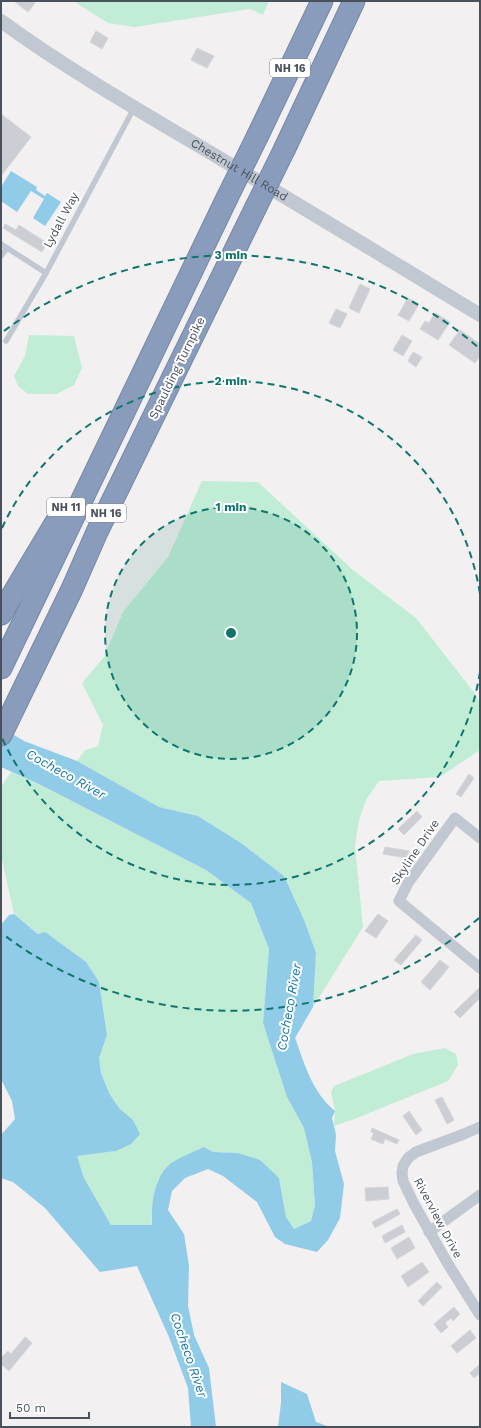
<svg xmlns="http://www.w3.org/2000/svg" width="481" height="1428" viewBox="0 0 481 1428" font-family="'Work Sans',sans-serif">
<rect width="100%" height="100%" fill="#f2f0f0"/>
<g fill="#c1edd7">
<path d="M 73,1 L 269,1 L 263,15 L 250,9 L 135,27 L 108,23 Z"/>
<path d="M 29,335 L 74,336 L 82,368 L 74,385 L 57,394 L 28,394 L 18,386 L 14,376 L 25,356 Z"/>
<path d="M 202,481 L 258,482 L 353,570 L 416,618 L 476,695 L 480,704 L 480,750 L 440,777 L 379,781 L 366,800 L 359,820 L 355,846 L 363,927 L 313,1007 L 316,953 L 284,876 L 241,843 L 198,816 L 159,807 L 77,761 L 85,750 L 98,746 L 103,725 L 82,683 L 104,657 L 123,612 L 168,557 Z"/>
<path d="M 11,772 L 39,784 L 206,870 L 251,903 L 269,949 L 263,1023 L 287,1097 L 304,1128 L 312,1162 L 315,1205 L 311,1221 L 294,1229 L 286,1217 L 279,1178 L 238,1153 L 213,1152 L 204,1147 L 158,1179 L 151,1215 L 152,1225 L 111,1225 L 84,1178 L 77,1156 L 116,1151 L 133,1120 L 119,1108 L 109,1093 L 101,1073 L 99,1058 L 107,1035 L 99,982 L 14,914 L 1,855 L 1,787 Z"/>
<path d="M 445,1048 L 456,1054 L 458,1065 L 448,1081 L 357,1118 L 334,1126 L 335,1110 L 331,1093 L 334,1086 L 413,1054 Z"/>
</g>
<g fill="#90cbe8">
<path d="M 11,171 L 37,187 L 36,190 L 45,196 L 47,193 L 61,202 L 45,226 L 33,218 L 44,199 L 31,191 L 17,212 L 1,201 L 1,187 Z"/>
<path d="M 1,727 L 24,741 L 77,761 L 159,807 L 198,816 L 241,843 L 284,876 L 304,920 L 316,953 L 313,1007 L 295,1038 C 305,1065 312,1092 335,1111 L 332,1118 L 336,1135 L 335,1151 L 344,1184 L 340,1218 L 328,1240 L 317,1252 L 285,1244 L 275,1237 L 257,1202 L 223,1176 L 208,1169 L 185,1178 L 172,1191 L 168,1210 L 184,1234 L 189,1266 L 188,1306 L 194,1335 L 209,1368 L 216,1427 L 191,1427 L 188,1388 L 169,1337 L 137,1266 L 100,1272 L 45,1208 L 13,1182 L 1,1178 L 1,1135 L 15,1119 L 12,1101 L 1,1079 L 1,925 L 9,915 L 14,914 L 38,934 L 45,932 L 86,962 L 99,982 L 107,1035 L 99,1058 L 101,1073 L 109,1093 L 119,1108 L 133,1120 L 140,1134 L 131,1144 L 116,1151 L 77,1156 L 84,1178 L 111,1225 L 152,1225 C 151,1206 154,1179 168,1166 C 175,1159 195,1151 204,1147 L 213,1152 L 238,1153 L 260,1160 L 279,1178 L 286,1217 L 294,1229 L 311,1221 L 315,1205 L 312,1162 L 304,1128 L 287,1097 L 263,1023 L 269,949 L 251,903 L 206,870 L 39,784 L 1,767 Z"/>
<path d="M 281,1382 L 307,1394 L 316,1422 L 330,1427 L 278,1427 L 281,1403 Z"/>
</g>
<g fill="#cdced4" stroke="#d4d5db">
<path d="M 14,1 L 33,1 L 35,3 L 28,12 Z"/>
<path d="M 96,31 L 108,38 L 102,49 L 90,42 Z"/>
<path d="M 197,48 L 214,56 L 207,68 L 191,60 Z"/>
<path d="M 1,114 L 31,137 L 1,176 Z"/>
<path d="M 5,224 L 16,230 L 19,225 L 47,243 L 42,252 L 3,228 Z"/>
<path d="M 360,284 L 370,289 L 359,313 L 349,308 Z"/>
<path d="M 408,298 L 419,304 L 409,321 L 398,315 Z"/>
<path d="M 336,309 L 347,314 L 340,328 L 329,323 Z"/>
<path d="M 435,313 L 450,322 L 438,340 L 420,329 L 425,321 L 429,323 Z"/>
<path d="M 460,330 L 480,344 L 480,356 L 475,363 L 449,345 Z"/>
<path d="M 402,335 L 412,341 L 403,356 L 393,350 Z"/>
<path d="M 413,352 L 422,357 L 416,367 L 408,361 Z"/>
<path d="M 469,774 L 474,778 L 461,797 L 456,794 Z"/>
<path d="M 417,811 L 422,817 L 404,835 L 398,829 Z"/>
<path d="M 385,847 L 409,851 L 407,858 L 383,854 Z"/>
<path d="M 378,914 L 388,921 L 376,938 L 365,931 Z"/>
<path d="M 416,935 L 422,940 L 401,965 L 394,960 Z"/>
<path d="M 440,960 L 449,967 L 430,990 L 421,982 Z"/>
<path d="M 479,988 L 480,989 L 480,998 L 460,1018 L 454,1012 Z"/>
<path d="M 442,1097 L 454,1120 L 447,1124 L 435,1100 Z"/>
<path d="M 409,1111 L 422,1130 L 416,1135 L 403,1116 Z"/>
<path d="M 372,1128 L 399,1140 L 397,1144 L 385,1139 L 383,1144 L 371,1139 L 374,1133 L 371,1132 Z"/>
<path d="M 388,1187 L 389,1199 L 366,1201 L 365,1188 Z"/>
<path d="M 397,1209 L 400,1214 L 375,1228 L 372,1222 Z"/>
<path d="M 402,1225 L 405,1232 L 385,1243 L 382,1236 Z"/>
<path d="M 409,1237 L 415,1248 L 397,1259 L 391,1248 Z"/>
<path d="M 422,1262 L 429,1272 L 408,1287 L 401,1276 Z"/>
<path d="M 437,1282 L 442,1287 L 423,1306 L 418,1301 Z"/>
<path d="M 454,1307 L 460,1314 L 453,1321 L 451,1318 L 445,1323 L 448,1327 L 441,1333 L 434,1324 Z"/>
<path d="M 470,1330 L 476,1338 L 457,1353 L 451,1346 Z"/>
<path d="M 25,1337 L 32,1343 L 9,1371 L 1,1364 L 1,1358 L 8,1351 L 11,1354 Z"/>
<path d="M 480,1364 L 480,1373 L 474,1378 L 470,1373 Z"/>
</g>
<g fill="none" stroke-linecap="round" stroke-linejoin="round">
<defs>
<g id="motorway">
<path d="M 258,135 L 322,1"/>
<path d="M 285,148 L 354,1"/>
<path d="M 1,614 L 62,512"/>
<path d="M 1,668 L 227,198"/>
<path d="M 1,735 L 72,589 L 97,532 L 255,209"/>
</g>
</defs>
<use href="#motorway" stroke="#7587a8" stroke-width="23"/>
<g stroke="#c1c8d1" stroke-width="5.5">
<path d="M 1,244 L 46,273"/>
<path d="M 1,256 L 7,248"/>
<path d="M 6,341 L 46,273 L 134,108"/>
</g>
<g stroke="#c1c8d1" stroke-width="11">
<path d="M 480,838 L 455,818 L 408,883 L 399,901 L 480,968"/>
<path d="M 480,1127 L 464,1134 L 416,1152 L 408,1158 L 403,1166 L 402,1173 L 403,1181 L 414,1204 L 448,1264 L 480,1315"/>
<path d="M 429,1232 L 480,1195"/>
</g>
<path stroke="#c1c8d1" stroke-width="14" id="s1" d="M 1,21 C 71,72 147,115 221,159 C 308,210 394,263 480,315"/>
<use href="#motorway" stroke="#8a9cbc" stroke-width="21"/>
<defs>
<g id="motorway-bridge">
<path d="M 227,198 L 258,135"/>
<path d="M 255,209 L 285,148"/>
</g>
</defs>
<use href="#motorway-bridge" stroke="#7587a8" stroke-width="23" stroke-linecap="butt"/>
<use href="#motorway-bridge" stroke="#8a9cbc" stroke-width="21"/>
</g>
<circle cx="231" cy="633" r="126" fill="#0f766e" fill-opacity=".12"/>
<g fill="none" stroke="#0f766e" stroke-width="2" stroke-dasharray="7 5">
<circle cx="231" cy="633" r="126"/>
<path d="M480 672A252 252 0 0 1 2 738M2 528A252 252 0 0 1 480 594"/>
<path d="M479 918A378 378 0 0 1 4 935M4 331A378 378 0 0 1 479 348"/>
</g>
<g text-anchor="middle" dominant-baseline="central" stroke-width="4" stroke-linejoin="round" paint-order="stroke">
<g fill="#fff" stroke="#80858d" stroke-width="1">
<rect x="270" y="59" width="40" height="18" rx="3"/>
<rect x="47" y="498" width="38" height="18" rx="3"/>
<rect x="86" y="504" width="40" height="18" rx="3"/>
</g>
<g font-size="11" font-weight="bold" fill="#49515c">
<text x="290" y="68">NH 16</text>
<text x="66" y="507">NH 11</text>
<text x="106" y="513">NH 16</text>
</g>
<g font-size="12" fill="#49515c" stroke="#fff">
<text stroke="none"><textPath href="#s1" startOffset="281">Chestnut Hill Road</textPath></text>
<text transform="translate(61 220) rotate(-62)">Lydall Way</text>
<text transform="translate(177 368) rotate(-64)">Spaulding Turnpike</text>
<text transform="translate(415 852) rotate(-56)">Skyline Drive</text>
<text transform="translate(438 1218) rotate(62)">Riverview Drive</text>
</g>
<g font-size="13" font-style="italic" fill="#1475a4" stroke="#fff">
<text transform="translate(66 774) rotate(29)">Cocheco River</text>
<text transform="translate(289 1007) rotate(-80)">Cocheco River</text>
<text transform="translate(189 1355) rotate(71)">Cocheco River</text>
</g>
</g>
<circle cx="231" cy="633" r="6" fill="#0f766e" stroke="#fff" stroke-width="2"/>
<g font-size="12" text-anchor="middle" font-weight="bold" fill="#0f766e" stroke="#fff" stroke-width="4" stroke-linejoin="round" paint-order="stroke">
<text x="231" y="259">3 min</text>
<text x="231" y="385">2 min</text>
<text x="231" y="511">1 min</text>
</g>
<rect width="481" height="1428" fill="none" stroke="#49515c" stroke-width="4"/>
<path d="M10 1412v6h79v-6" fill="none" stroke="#49515c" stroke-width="2"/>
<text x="16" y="1412" font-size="12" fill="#49515c" stroke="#ffffff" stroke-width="3" paint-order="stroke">50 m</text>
</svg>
